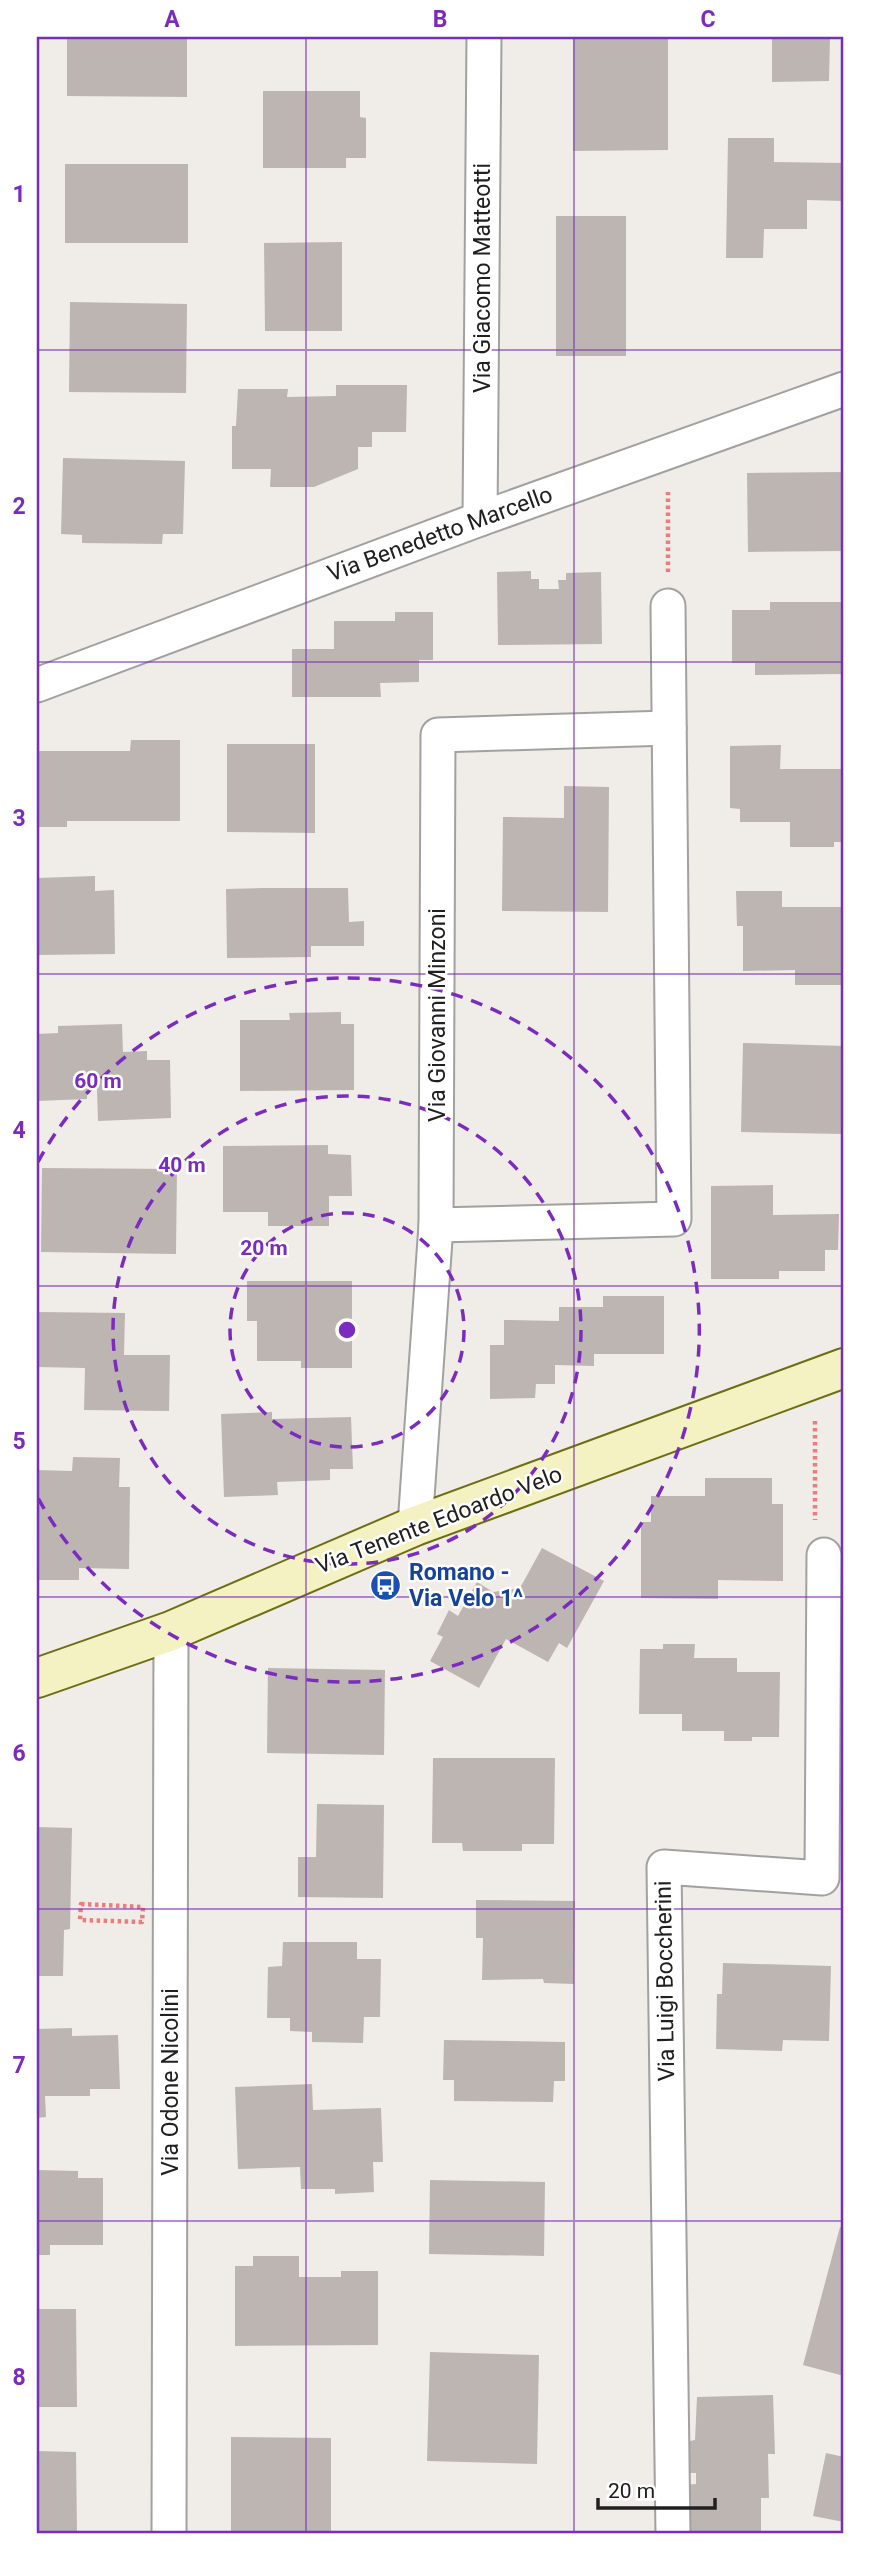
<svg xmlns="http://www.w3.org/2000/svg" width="881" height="2571" viewBox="0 0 881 2571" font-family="Roboto,sans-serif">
<rect width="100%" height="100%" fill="#f0ece8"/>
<g fill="#bdb5b1">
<path d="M 67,37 L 187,37 L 187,97 L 67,96 Z"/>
<path d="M 573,37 L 668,37 L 668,150 L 573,151 Z"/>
<path d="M 772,37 L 830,37 L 829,81 L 772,82 Z"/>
<path d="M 263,91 L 360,91 L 360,117 L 366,118 L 366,158 L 346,158 L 346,168 L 263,168 Z"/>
<path d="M 728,138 L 774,138 L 774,162 L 844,163 L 844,201 L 807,200 L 807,229 L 764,229 L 763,258 L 726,258 Z"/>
<rect x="65" y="164" width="123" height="79"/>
<rect x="556" y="216" width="70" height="140"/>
<path d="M 342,242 L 342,331 L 265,331 L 264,243 Z"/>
<path d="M 70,302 L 187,304 L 186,393 L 69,392 Z"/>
<path d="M 336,385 L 407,385 L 406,432 L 372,432 L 372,447 L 358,447 L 358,469 L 314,487 L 270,487 L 271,469 L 232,469 L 232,426 L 236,426 L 238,389 L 288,389 L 287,397 L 336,396 Z"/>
<path d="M 63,458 L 185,461 L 183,534 L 163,534 L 162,544 L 82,543 L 82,535 L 61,534 Z"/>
<path d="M 844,472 L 844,551 L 748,552 L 747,473 Z"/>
<path d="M 531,571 L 531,579 L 539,579 L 539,589 L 559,589 L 558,580 L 566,580 L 566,573 L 601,572 L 602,644 L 498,645 L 497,572 Z"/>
<path d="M 770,602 L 842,602 L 841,674 L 755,675 L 755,663 L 732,663 L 732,610 L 770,610 Z"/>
<path d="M 395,612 L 433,612 L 433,660 L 419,660 L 419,682 L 380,683 L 381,697 L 292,697 L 292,649 L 334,649 L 334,621 L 395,621 Z"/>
<path d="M 131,740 L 180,740 L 180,821 L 67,821 L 67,827 L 37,827 L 37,751 L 130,751 Z"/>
<path d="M 227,744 L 315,744 L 315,833 L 227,832 Z"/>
<path d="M 781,745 L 780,769 L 844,769 L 844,842 L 834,842 L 834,847 L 790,847 L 790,822 L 740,822 L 740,809 L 730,808 L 730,746 Z"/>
<path d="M 564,786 L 609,787 L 608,912 L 502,911 L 503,817 L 564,818 Z"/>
<path d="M 95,876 L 95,891 L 114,890 L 115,954 L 37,955 L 37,878 Z"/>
<path d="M 264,888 L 348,888 L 349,922 L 364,921 L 364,946 L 311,946 L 311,957 L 227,958 L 226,889 Z"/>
<path d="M 736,891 L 782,891 L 782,907 L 844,907 L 844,985 L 795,985 L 795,970 L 743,971 L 743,926 L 737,926 Z"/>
<path d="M 341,1012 L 341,1024 L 354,1024 L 354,1090 L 240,1091 L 240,1020 L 290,1020 L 289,1013 Z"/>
<path d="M 122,1024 L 123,1052 L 147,1051 L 147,1060 L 170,1060 L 171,1118 L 98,1121 L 97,1089 L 87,1090 L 87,1099 L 37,1101 L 37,1034 L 58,1033 L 58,1026 Z"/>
<path d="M 743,1043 L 844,1046 L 844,1134 L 741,1132 Z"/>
<path d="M 328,1145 L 328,1154 L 351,1155 L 352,1196 L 329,1196 L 329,1226 L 268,1226 L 268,1212 L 223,1212 L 223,1146 Z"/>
<path d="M 42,1168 L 177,1169 L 176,1254 L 41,1252 Z"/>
<path d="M 773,1185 L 773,1215 L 839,1214 L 838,1250 L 825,1250 L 825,1271 L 779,1271 L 779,1279 L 711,1279 L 711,1186 Z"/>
<path d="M 247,1281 L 352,1281 L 352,1368 L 301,1368 L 301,1361 L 257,1361 L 257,1321 L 247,1321 Z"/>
<path d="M 603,1296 L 664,1296 L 664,1354 L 594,1354 L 594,1366 L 555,1365 L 555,1384 L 536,1384 L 535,1398 L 490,1399 L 490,1345 L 504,1345 L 504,1320 L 559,1321 L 559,1307 L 603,1307 Z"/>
<path d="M 38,1312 L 125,1313 L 124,1355 L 170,1355 L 169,1411 L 84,1410 L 85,1368 L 38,1367 Z"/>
<path d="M 272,1412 L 272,1419 L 351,1417 L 353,1469 L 330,1469 L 330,1480 L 277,1482 L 278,1495 L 224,1497 L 221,1414 Z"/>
<path d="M 73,1457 L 120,1458 L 119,1487 L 130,1487 L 129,1569 L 79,1568 L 79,1580 L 37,1580 L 37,1470 L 72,1471 Z"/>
<path d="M 705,1478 L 772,1478 L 772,1504 L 783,1504 L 783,1581 L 718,1580 L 718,1599 L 641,1598 L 641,1522 L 651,1522 L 651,1496 L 705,1496 Z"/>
<path d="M 542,1548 L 604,1581 L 567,1648 L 559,1643 L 548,1662 L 506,1639 L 479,1688 L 430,1661 L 443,1637 L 437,1634 L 449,1610 L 458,1616 L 477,1582 L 493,1592 L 520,1588 Z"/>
<path d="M 663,1644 L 695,1644 L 694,1658 L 737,1658 L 737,1672 L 780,1672 L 779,1737 L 752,1737 L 752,1741 L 724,1741 L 724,1731 L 682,1731 L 682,1714 L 639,1714 L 640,1649 L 663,1649 Z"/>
<path d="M 268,1668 L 385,1670 L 384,1755 L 267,1753 Z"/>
<path d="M 433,1758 L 555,1758 L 554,1844 L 522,1844 L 522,1851 L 463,1851 L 462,1843 L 432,1843 Z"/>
<path d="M 317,1804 L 384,1805 L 383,1898 L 298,1897 L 298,1857 L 316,1857 Z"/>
<path d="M 37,1827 L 72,1828 L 70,1929 L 64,1930 L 63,1976 L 37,1976 Z"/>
<path d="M 476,1900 L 575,1901 L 574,1984 L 544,1983 L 543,1979 L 482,1980 L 483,1938 L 476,1938 Z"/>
<path d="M 283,1942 L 357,1942 L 357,1959 L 381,1959 L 380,2017 L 364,2017 L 363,2043 L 312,2042 L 312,2032 L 290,2031 L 290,2018 L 267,2018 L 268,1967 L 282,1966 Z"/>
<path d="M 723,1963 L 831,1966 L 829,2041 L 783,2040 L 782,2051 L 716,2049 L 717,1994 L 722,1994 Z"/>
<path d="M 72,2028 L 72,2036 L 118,2035 L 120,2089 L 90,2089 L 90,2096 L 45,2096 L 46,2117 L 37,2118 L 37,2029 Z"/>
<path d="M 444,2040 L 565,2042 L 565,2081 L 554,2081 L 553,2102 L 454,2101 L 454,2080 L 443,2080 Z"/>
<path d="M 312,2084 L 313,2110 L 381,2108 L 383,2162 L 373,2162 L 374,2192 L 335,2194 L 335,2189 L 301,2189 L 300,2167 L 238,2169 L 235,2087 Z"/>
<path d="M 37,2170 L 78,2171 L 78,2178 L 103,2178 L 103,2245 L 50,2245 L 50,2255 L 37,2255 Z"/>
<path d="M 430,2180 L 545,2182 L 544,2256 L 429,2254 Z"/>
<path d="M 840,2227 L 844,2229 L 844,2376 L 803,2365 Z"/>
<path d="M 253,2256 L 299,2256 L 299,2277 L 341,2277 L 341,2271 L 378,2271 L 378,2345 L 235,2346 L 235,2266 L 253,2266 Z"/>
<path d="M 37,2309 L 76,2309 L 77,2407 L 37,2407 Z"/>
<path d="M 430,2352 L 539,2355 L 537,2464 L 427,2461 Z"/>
<path d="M 773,2395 L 775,2454 L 768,2454 L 769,2498 L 761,2498 L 761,2534 L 691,2534 L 691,2518 L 685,2518 L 684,2485 L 696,2484 L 696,2473 L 690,2473 L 690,2441 L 695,2440 L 697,2397 Z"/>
<path d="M 231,2437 L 331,2438 L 331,2534 L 231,2534 Z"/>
<path d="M 37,2451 L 76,2452 L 77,2532 L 37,2532 Z"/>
<path d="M 826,2453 L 844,2457 L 844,2522 L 813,2516 Z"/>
</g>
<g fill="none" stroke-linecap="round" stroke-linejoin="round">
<defs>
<g id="street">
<path d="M 480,519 L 484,37"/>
<path d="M 37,685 L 480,519 L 844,389"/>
<path d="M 436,1225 L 674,1219 L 668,606"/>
<path d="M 415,1526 L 436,1225 L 438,735 L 669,728"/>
<path d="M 169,2534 L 171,1631"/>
<path d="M 673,2534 L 664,1867 L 822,1878 L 824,1555"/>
</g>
<path id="secondary" d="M 37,1678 L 171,1631 L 415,1526 L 844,1368"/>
</defs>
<use href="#street" stroke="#a1a1a1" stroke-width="37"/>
<use href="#secondary" stroke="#6d6e11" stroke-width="42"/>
<g stroke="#ec7d7d" stroke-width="4.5" stroke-dasharray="3.5 3.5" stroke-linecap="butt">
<path d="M 668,572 L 668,492"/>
<path d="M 815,1421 L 815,1520"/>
<path d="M 81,1904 L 143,1907 L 142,1922 L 80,1920 Z"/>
</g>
<use href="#street" stroke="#fff" stroke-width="33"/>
<use href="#secondary" stroke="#f4f1c2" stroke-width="38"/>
</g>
<path fill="none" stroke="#7b2cbf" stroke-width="2" stroke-opacity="0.55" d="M 306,37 L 306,2534M 574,37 L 574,2534M 37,350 L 844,350M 37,662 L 844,662M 37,974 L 844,974M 37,1286 L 844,1286M 37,1597 L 844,1597M 37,1909 L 844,1909M 37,2221 L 844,2221"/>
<g fill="none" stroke="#7b2cbf" stroke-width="3.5" stroke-dasharray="12 9">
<circle cx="347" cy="1330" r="117"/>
<circle cx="347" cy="1330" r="234"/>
<path d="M38 1162A352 352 0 1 1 38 1498"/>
</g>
<defs>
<symbol id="bus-disc" viewBox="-11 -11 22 22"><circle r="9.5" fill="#1a4fb4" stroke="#fff"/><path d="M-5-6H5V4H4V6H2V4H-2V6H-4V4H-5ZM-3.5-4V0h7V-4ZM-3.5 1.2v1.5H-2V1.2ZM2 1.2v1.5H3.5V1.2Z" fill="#fff"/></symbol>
</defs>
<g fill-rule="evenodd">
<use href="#bus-disc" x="368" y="1568" width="35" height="35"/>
</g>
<g text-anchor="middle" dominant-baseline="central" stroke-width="5" stroke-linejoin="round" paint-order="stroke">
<g font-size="23" fill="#202020" stroke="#fff">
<text transform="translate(482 278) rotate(-90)">Via Giacomo Matteotti</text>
<text transform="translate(440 534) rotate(-20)">Via Benedetto Marcello</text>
<text transform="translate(437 1015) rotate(-90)">Via Giovanni Minzoni</text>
<text transform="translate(439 1520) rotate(-21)">Via Tenente Edoardo Velo</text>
<text transform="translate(665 1981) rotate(-91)">Via Luigi Boccherini</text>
<text transform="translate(170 2082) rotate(-90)">Via Odone Nicolini</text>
</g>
<g font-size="23" font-weight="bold" fill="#164399" stroke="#fff" text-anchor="start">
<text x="409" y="1572">Romano -<tspan x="409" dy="26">Via Velo 1^</tspan></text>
</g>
</g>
<circle cx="347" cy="1330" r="10" fill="#7b2cbf" stroke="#fff" stroke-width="3.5"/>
<g font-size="21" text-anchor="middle" font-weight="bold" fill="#7b2cbf" stroke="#fff" stroke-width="5" stroke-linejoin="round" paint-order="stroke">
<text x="98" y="1088">60 m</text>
<text x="182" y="1172">40 m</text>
<text x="264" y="1255">20 m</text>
</g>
<rect width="881" height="2571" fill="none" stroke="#ffffff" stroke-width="77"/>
<path d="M598 2498v10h117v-10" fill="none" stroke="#202020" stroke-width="3.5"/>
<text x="608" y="2498" font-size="21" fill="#202020" stroke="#ffffff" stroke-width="5" paint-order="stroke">20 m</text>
<rect x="38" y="38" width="804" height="2494" fill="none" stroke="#7b2cbf" stroke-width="2.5"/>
<g font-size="23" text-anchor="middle" font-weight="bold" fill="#7b2cbf">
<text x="172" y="27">A</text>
<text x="440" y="27">B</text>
<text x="708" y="27">C</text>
<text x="19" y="202">1</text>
<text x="19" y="514">2</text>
<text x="19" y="826">3</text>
<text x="19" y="1138">4</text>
<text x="19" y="1449">5</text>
<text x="19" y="1761">6</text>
<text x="19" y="2073">7</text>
<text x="19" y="2385">8</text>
</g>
</svg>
